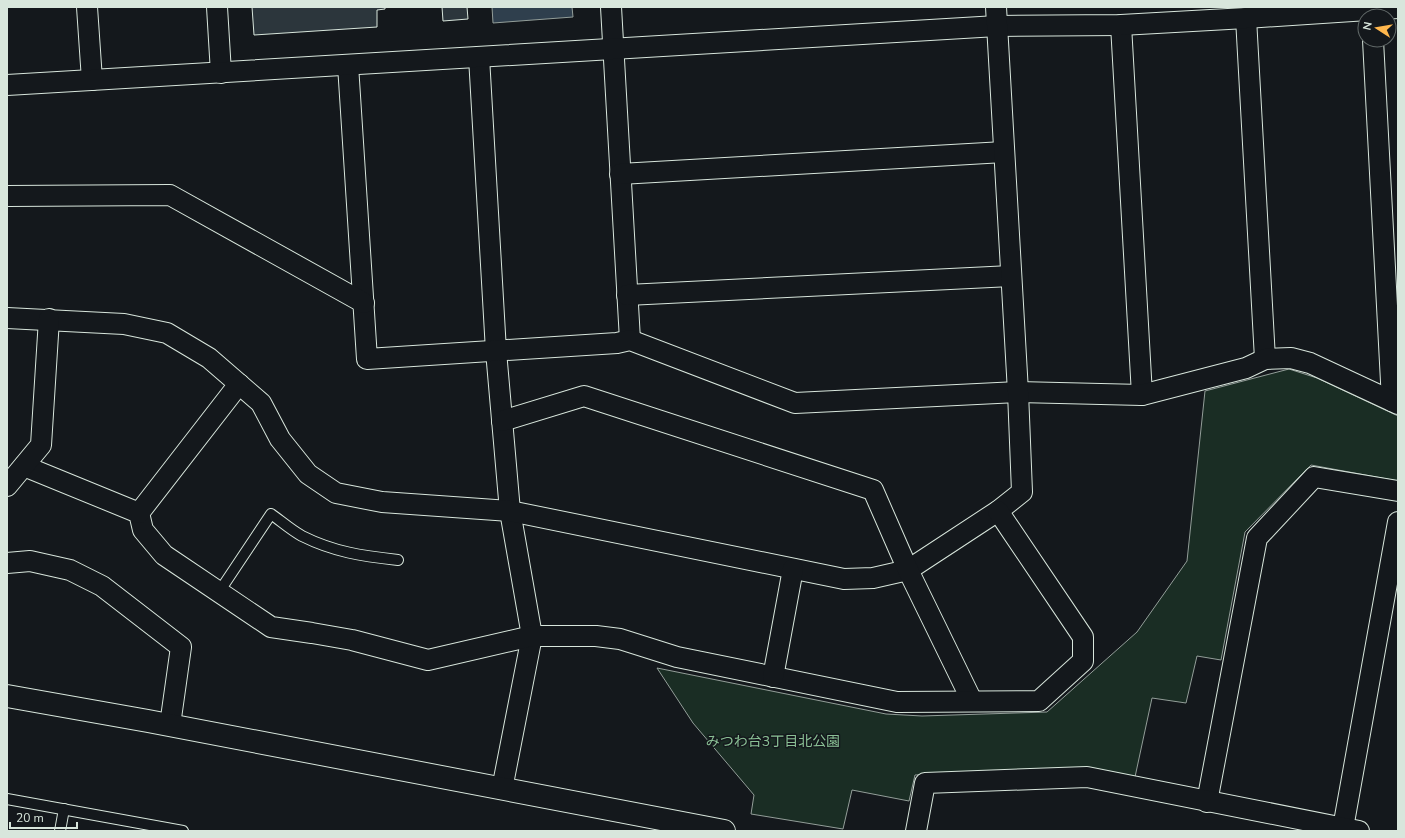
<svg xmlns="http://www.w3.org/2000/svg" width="1405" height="838" viewBox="0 0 1405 838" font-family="'Nunito Sans','Noto Sans JP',sans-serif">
<rect width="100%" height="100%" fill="#14181c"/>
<path fill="#1a2d24" stroke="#939e99" d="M 1289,369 L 1317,378 L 1398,416 L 1398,481 L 1311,465 L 1245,532 L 1221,660 L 1197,656 L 1186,703 L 1152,698 L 1135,777 L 1087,768 L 915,775 L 909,801 L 852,790 L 843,829 L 751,814 L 754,795 L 693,723 L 657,668 L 886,714 L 922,716 L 1047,712 L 1137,632 L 1187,561 L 1205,391 Z"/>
<path fill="#2f3f4d" stroke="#939e99" d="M 492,7 L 572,7 L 573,17 L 493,23 Z"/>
<g fill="#2c363c" stroke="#d8e6dc">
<path d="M 252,7 L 385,7 L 385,9 L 377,10 L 377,27 L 254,35 Z"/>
<path d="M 442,7 L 467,7 L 468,19 L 443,21 Z"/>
</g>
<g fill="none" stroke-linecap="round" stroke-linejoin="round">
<defs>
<g id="lane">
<path d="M 219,592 L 271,514 C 281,521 291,530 302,536 C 334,552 362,556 398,560"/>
<path d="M 7,799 L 183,831"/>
<path d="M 60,831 L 64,809"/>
</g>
<g id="street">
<path d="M 87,7 L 92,80"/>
<path d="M 217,7 L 221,73"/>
<path d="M 611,7 L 630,340"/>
<path d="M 1246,18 L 1265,359"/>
<path d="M 1121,25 L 1142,395"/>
<path d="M 1373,40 L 1392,401"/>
<path d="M 479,57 L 496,351 L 510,511 L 532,636 L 502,789"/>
<path d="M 348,65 L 367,359 L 617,343 L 630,340 L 795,403 L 1018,392 L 1142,395 L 1246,368 L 1265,359 L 1291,358 L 1310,363 L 1398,404"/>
<path d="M 7,85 L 997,26 L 1121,25 L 1246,18 L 1398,8"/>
<path d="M 620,174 L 1004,152"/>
<path d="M 7,196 L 170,195 L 364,303"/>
<path d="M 627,295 L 1011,276"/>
<path d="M 7,318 L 124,324 L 167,333 L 209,358 L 261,403 L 280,439 L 308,474 L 336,493 L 382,502 L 510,511 L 844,579 L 873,578 L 908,570 L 998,511 L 1022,492 L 1018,392 L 996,7"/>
<path d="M 502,421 L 584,396 L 873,490 L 908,570 L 972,701"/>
<path d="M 24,466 L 139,513 L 143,530 L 164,555 L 271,627 L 312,633 L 352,640 L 428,660 L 532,636 L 596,636 L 620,639 L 677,657 L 897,702 L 1039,701 L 1083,661 L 1083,637 L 998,511"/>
<path d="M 7,486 L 41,445 L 49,319"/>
<path d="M 139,513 L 239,384"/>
<path d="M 7,563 L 30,561 L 70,570 L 102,586 L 181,647 L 170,725"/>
<path d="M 773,677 L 793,569"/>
<path d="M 1207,802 L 1257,538 L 1314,477 L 1398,491"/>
<path d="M 1343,828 L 1398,522"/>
<path d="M 916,831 L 925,783 L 1087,777 L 1359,831"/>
</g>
<path id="secondary" d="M 7,696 L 148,721 L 724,831"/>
</defs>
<use href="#lane" stroke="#d8e6dc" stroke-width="12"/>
<use href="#street" stroke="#d8e6dc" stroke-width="22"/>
<use href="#secondary" stroke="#d8e6dc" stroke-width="24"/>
<use href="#lane" stroke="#14181c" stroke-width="10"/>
<use href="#street" stroke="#14181c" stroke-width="20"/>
<use href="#secondary" stroke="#14181c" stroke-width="22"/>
</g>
<g text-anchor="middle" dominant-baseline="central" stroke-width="3" stroke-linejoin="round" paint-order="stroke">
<g font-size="14" fill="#8ac095" stroke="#14181c">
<text x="773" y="741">みつわ台3丁目北公園</text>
</g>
</g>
<rect width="1405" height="838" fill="none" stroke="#d8e6dc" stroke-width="16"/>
<g transform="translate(1377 28) rotate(282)"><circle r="19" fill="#14181c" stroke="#626a69"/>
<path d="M0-3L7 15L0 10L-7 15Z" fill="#ffb74d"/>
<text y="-6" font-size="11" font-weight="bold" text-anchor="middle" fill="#d8e6dc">N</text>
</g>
<path d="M10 822v6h67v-6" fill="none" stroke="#d8e6dc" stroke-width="2"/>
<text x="16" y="822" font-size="12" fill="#d8e6dc" stroke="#14181c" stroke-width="3" paint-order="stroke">20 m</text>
</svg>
